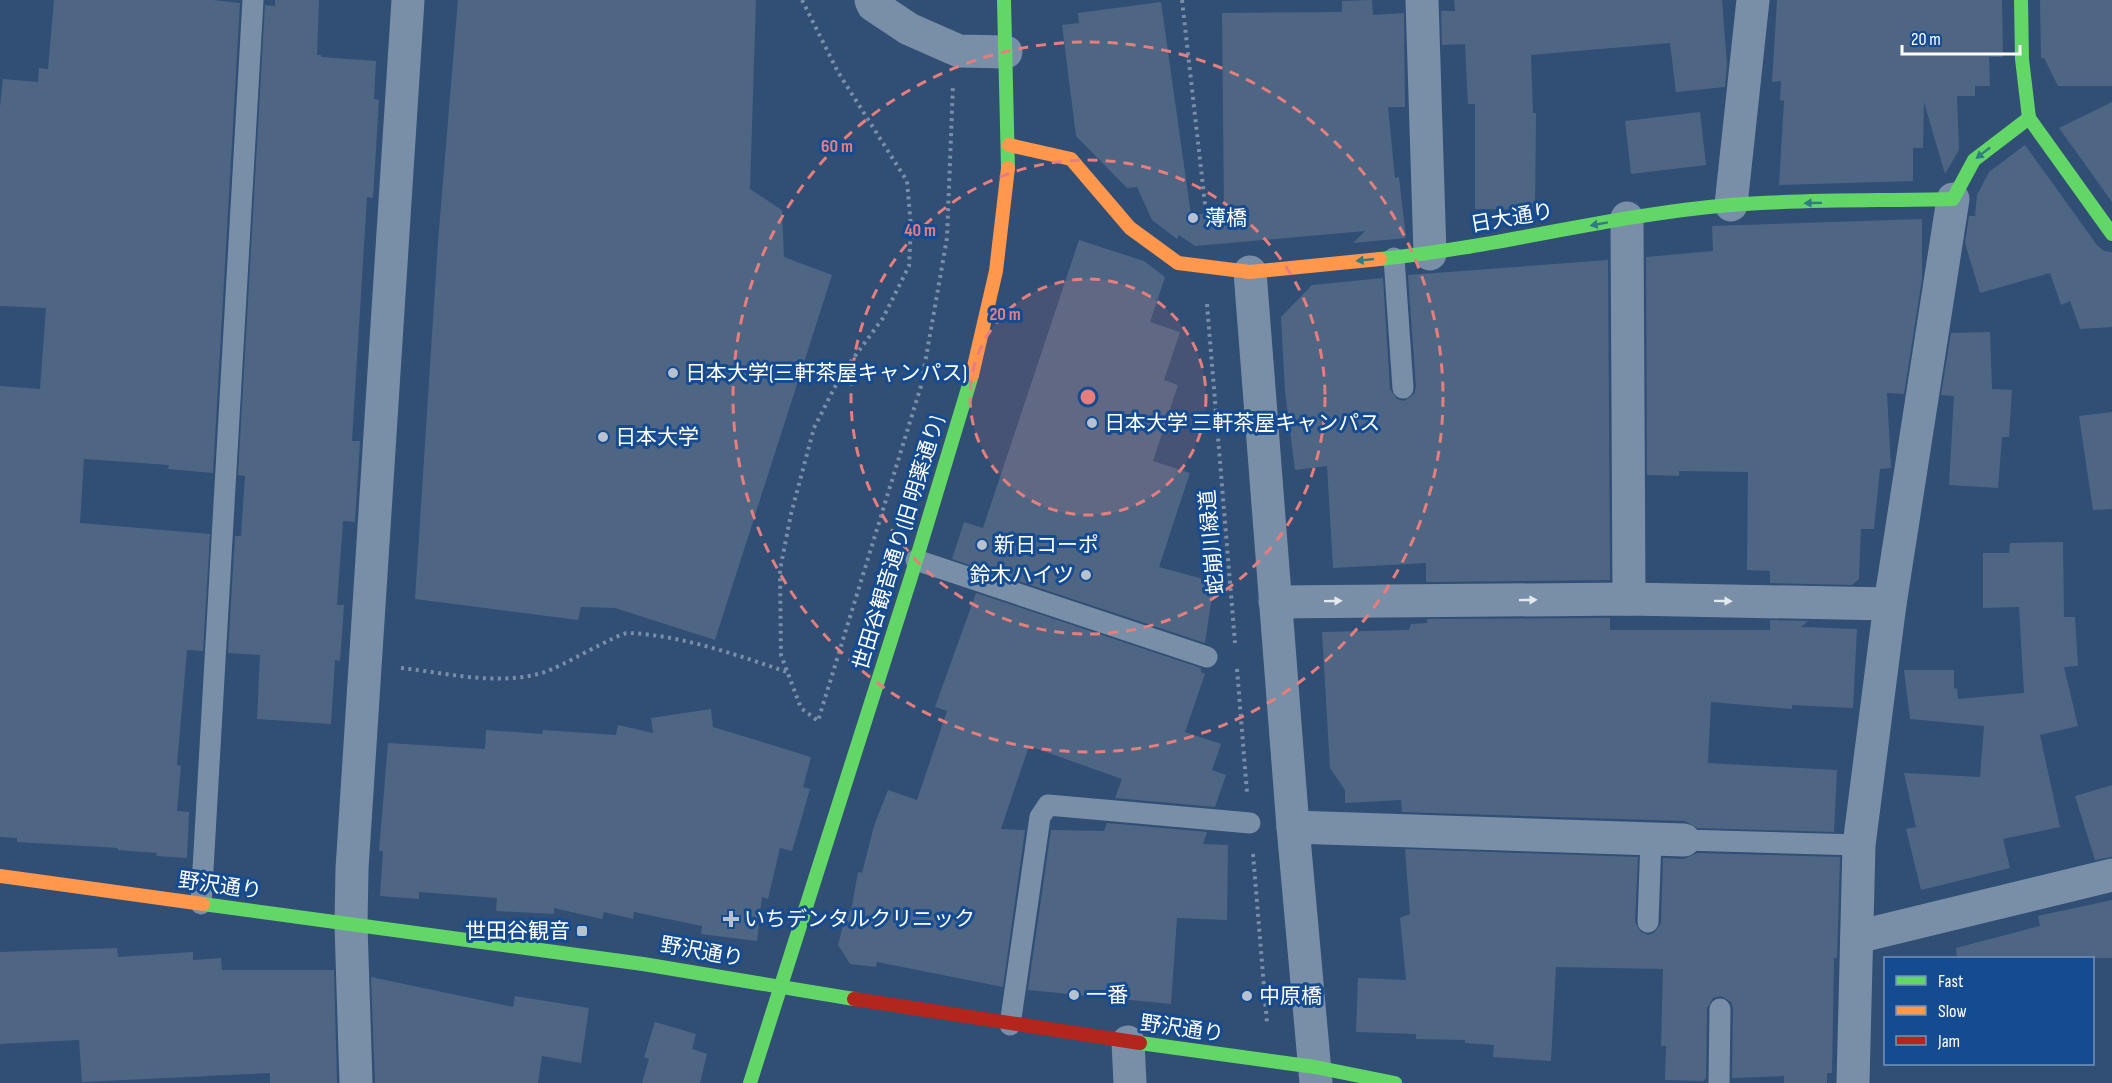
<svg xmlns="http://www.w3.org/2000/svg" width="2112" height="1083" viewBox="0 0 2112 1083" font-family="'Sofia Sans Condensed','Noto Sans JP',sans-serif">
<rect width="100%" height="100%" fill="#314e75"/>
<g fill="#4e6684">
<path d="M 54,0 L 213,0 L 240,3 L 213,473 L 168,469 L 169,465 L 84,459 L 80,523 L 210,534 L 203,651 L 187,650 L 177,765 L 181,766 L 177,811 L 189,812 L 187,858 L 156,856 L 157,853 L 118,850 L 118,848 L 17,842 L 17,838 L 0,837 L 0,386 L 40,389 L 46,308 L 0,306 L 0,107 L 3,79 L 38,82 L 39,68 L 48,69 Z"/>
<path d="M 275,0 L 319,0 L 317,55 L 321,55 L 321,57 L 376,61 L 374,99 L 379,100 L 373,198 L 367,197 L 352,441 L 360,441 L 355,522 L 343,521 L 337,605 L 344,605 L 340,661 L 335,660 L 331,724 L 257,719 L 260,655 L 228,653 L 235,536 L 241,536 L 245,476 L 238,475 L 265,5 L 275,6 Z"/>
<path d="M 458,0 L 756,0 L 750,189 L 782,210 L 784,257 L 832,275 L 715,640 L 615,608 L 581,607 L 578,620 L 415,599 L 438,242 Z"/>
<path d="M 1369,0 L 1372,0 L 1373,15 L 1404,13 L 1405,107 L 1388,107 L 1395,178 L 1399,177 L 1406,238 L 1353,243 L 1365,231 L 1195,246 L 1179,235 L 1177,239 L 1152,220 L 1137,187 L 1127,188 L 1076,136 L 1062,25 L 1079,23 L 1078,13 L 1161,2 L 1191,215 L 1224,212 L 1222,13 L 1342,12 L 1342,1 Z"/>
<path d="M 1454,0 L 1722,0 L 1727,64 L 1725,87 L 1676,92 L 1670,43 L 1531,55 L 1533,113 L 1536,113 L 1535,210 L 1475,209 L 1475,104 L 1468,104 L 1465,44 L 1442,45 L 1441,11 L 1455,11 Z"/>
<path d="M 1777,0 L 2002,0 L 2003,57 L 1989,57 L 1990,86 L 1975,86 L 1975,96 L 1957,96 L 1959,150 L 1945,174 L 1924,102 L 1923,148 L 1913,148 L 1913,181 L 1779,185 L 1784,101 L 1780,100 L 1781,81 L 1772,82 Z"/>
<path d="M 2040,0 L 2112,0 L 2112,86 L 2058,86 L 2044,58 L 2041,58 Z"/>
<path d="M 2112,102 L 2112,202 L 2059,128 Z"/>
<path d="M 1700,112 L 1706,165 L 1631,174 L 1625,121 Z"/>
<path d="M 2025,145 L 2097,245 L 2104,251 L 2112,252 L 2112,327 L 2080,329 L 2070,301 L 2061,305 L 2050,273 L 1980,293 L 1965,243 L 1969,216 L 1975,216 L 1977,195 L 1989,172 Z"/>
<path d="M 1922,219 L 1922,279 L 1904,394 L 1887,393 L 1891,468 L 1880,469 L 1874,529 L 1861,529 L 1859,579 L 1852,585 L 1770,583 L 1770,571 L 1747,570 L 1748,472 L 1679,471 L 1679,476 L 1647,475 L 1646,257 L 1713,251 L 1712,226 Z"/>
<path d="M 1079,240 L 1144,261 L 1165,277 L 1150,322 L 1180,332 L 1164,380 L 1178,385 L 1153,461 L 1190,473 L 1159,567 L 1214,582 L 1205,643 L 952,559 L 964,522 L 983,528 Z"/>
<path d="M 1608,260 L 1610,580 L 1426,582 L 1426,563 L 1333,568 L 1327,466 L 1295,470 L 1285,391 L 1281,317 L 1312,285 L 1383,278 L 1390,389 L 1397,399 L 1404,401 L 1414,394 L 1416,387 L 1408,275 Z"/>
<path d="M 1990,332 L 1992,389 L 2012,390 L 2009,437 L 2002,437 L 1998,488 L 1949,485 L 1954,396 L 1941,395 L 1951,333 Z"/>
<path d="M 2112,412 L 2112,509 L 2093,510 L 2079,416 Z"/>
<path d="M 2063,542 L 2064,617 L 2075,617 L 2078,666 L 2064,667 L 2078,726 L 2040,735 L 2060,827 L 2003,839 L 2010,868 L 1921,890 L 1906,829 L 1916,827 L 1904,773 L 1980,777 L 1984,726 L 1910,719 L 1904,670 L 1954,670 L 1954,689 L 1957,688 L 1958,699 L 2024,693 L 2019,607 L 1983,608 L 1983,553 L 2009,553 L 2010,543 Z"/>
<path d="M 976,593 L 1201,668 L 1201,672 L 1205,674 L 1185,732 L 1221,744 L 1212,770 L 1226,775 L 1215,807 L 1115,798 L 1122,779 L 1029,746 L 1001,829 L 1025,830 L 1003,987 L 877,962 L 876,967 L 850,964 L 838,945 L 847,910 L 851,911 L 858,872 L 862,873 L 874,826 L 888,790 L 917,800 L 947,711 L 935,707 Z"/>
<path d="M 1610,618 L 1610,630 L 1770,630 L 1770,620 L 1808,621 L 1801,627 L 1857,629 L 1853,708 L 1792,705 L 1792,709 L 1711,702 L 1708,763 L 1837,770 L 1834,832 L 1697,828 L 1685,821 L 1402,812 L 1401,800 L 1345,803 L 1345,790 L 1330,768 L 1322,632 L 1409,630 L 1411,624 L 1427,623 L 1427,619 Z"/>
<path d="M 711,709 L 713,727 L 811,757 L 803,787 L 810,789 L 792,851 L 780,848 L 768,899 L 762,897 L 757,941 L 701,934 L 702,926 L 634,912 L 633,919 L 604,912 L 602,919 L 554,908 L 554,914 L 496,911 L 497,898 L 419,892 L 419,899 L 380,896 L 383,851 L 379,851 L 388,743 L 485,749 L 486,730 L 542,734 L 543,730 L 616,735 L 618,725 L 653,733 L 651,718 Z"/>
<path d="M 2112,785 L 2112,857 L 2095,860 L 2075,796 Z"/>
<path d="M 1107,823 L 1207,832 L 1203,844 L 1228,845 L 1227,920 L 1177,918 L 1171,1004 L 1028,990 L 1051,830 L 1104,831 Z"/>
<path d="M 1405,849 L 1638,857 L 1635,922 L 1641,932 L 1648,935 L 1654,933 L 1661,923 L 1663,858 L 1684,859 L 1697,853 L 1840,857 L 1837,958 L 1834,958 L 1832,1073 L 1827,1073 L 1827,1083 L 1784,1083 L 1784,1076 L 1732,1078 L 1733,1009 L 1731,1002 L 1721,996 L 1713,998 L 1707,1008 L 1706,1078 L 1703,1081 L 1665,1080 L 1666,1046 L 1661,1046 L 1663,969 L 1556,967 L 1551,1061 L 1493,1057 L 1494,1045 L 1465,1043 L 1465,1040 L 1416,1039 L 1416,1034 L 1356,1032 L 1358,978 L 1406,980 L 1400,918 L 1410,914 Z"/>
<path d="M 2112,900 L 2112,958 L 1957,958 L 1956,948 L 2040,926 L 2038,916 Z"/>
<path d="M 117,948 L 118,957 L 193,952 L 193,960 L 221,958 L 222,970 L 334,970 L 337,1083 L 270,1083 L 270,1073 L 82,1082 L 79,1040 L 0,1044 L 0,952 Z"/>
<path d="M 371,977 L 513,1007 L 515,996 L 589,1008 L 581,1063 L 542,1056 L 538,1083 L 375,1083 Z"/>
<path d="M 655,1022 L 696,1034 L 692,1049 L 707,1054 L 700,1083 L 642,1083 L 649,1059 L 644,1057 Z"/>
</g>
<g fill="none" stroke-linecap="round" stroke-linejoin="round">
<g stroke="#798fa8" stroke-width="4" stroke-dasharray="3 4.5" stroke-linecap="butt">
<path d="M 802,0 L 838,72 L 907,181 L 911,227 L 909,266 L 883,318 L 841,375 L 814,428 L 791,514 L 780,570 L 781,655 L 801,708 L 818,721 L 921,386 L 947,238 L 953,85"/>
<path d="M 1182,0 L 1208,231"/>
<path d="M 1207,304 L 1235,643"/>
<path d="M 401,668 C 447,673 496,686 542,673 C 560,668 618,633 628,633 C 681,635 737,655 787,672"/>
<path d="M 1237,669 L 1247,793"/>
<path d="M 1253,854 L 1267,1023"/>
</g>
<g stroke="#798fa8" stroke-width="21">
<path d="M 1394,258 L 1403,388"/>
<path d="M 916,560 L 1207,657"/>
<path d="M 1684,840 L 1859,845"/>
<path d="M 201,904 L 253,0"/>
<path d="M 1648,922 L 1651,839"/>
<path d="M 1010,1025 L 1040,817 L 1048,805 L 1250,823"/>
<path d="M 1719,1083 L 1720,1009"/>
</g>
<g stroke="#798fa8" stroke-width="33">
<path d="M 871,0 L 873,5 L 909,29 L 959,51 L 1006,52"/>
<path d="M 1422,0 L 1430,254"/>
<path d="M 1731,205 L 1753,0"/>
<path d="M 1627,218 L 1629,599"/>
<path d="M 1250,272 L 1293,827 L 1316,1083"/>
<path d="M 1275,602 L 1629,599 L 1890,604"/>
<path d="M 1293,827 L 1684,840"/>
<path d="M 1857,937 L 2112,875"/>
<path d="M 1128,1042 L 1130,1083"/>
<path d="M 356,1083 L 351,925 L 352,869 L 408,0"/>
<path d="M 1853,1083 L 1859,845 L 1890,604 L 1953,199"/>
</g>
<g stroke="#63d668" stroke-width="14">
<path d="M 1004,0 L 1008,168"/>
<path d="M 2021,0 L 2022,59 L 2029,118 L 2112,234"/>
<path d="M 1380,259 C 1497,247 1612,215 1730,205 C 1804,199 1879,201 1953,199 L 1974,160 L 2029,118"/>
<path d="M 203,904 L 643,964 L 854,999"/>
<path d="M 1140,1043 L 1315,1067 L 1395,1083"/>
<path d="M 750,1083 L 911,577 L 972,375"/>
</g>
<g stroke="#ff974d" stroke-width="14">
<path d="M 1009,145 L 1071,159 L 1130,228 L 1178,263 L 1250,272 L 1380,259"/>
<path d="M 972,375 L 996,271 L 1008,168"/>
<path d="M 0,876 L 203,904"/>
</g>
<path stroke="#b3261e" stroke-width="14" d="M 854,999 L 1140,1043"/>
</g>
<defs><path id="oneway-solid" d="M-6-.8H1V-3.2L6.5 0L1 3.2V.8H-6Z" transform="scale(1.5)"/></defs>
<g fill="#307c83">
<use href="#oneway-solid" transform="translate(1983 153) rotate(142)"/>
<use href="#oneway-solid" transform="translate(1813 203) rotate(179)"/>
<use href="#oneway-solid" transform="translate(1599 224) rotate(170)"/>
<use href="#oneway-solid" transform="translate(1365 260) rotate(174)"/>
</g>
<g fill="#e4e9ee">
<use href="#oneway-solid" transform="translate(1528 600) rotate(-1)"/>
<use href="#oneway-solid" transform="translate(1333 601) rotate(-1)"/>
<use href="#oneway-solid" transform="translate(1723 601) rotate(1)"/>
</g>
<circle cx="1088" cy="397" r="118" fill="#e67e7e" fill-opacity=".12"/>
<g fill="none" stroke="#e67e7e" stroke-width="3" stroke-dasharray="10 8">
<circle cx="1088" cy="397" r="118"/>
<circle cx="1088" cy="397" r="237"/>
<circle cx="1088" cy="397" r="355"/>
</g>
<g fill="#b7c1cf" stroke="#154b91" stroke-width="2">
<circle cx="1193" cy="218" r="6"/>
<circle cx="673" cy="373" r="6"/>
<circle cx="1092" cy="423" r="6"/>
<circle cx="603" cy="437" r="6"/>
<circle cx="982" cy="545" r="6"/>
<circle cx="1086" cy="575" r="6"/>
<path d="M728 910h6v6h6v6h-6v6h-6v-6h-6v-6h6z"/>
<rect x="576" y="925" width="12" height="12" rx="3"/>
<circle cx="1074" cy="995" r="6"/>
<circle cx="1247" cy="996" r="6"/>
</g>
<g text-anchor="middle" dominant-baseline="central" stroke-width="6" stroke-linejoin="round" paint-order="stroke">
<g font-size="21" fill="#fff" stroke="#154b91" text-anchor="start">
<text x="1205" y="218">薄橋</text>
<text x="685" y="373">日本大学(三軒茶屋キャンパス)</text>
<text x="1104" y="423">日本大学 三軒茶屋キャンパス</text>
<text x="615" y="437">日本大学</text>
<text x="994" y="545">新日コーポ</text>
<text x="1074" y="575" text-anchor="end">鈴木ハイツ</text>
<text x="744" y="919">いちデンタルクリニック</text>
<text x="570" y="931" text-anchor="end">世田谷観音</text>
<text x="1086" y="995">一番</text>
<text x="1259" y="996">中原橋</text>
</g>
<g font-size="21" fill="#fff" stroke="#154b91">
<text transform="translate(1512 218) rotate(-10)">日大通り</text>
<text transform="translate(1212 542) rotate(-95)">蛇崩川緑道</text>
<text transform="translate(899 543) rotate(-73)">世田谷観音通り(旧 明薬通り)</text>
<text transform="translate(220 886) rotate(8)">野沢通り</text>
<text transform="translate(702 952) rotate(10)">野沢通り</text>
<text transform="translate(1182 1029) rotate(8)">野沢通り</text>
</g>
</g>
<circle cx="1088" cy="397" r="9" fill="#e67e7e" stroke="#154b91" stroke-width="3"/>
<g font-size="18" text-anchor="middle" font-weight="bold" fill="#e67e7e" stroke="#154b91" stroke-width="6" stroke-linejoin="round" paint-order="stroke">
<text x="837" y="152">60 m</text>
<text x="920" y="236">40 m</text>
<text x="1005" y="320">20 m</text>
</g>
<rect x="1884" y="957" width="210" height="108" fill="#154b91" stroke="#7393bd" stroke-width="1.5"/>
<rect x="1896" y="976" width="30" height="9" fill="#63d668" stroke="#7393bd" stroke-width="1.5"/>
<text x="1938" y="987" font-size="18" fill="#ffffff">Fast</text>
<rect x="1896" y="1006" width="30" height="9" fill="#ff974d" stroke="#7393bd" stroke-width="1.5"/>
<text x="1938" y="1017" font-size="18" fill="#ffffff">Slow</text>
<rect x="1896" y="1036" width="30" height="9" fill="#b3261e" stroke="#7393bd" stroke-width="1.5"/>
<text x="1938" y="1047" font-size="18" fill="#ffffff">Jam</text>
<path d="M1902 45v9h118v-9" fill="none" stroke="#ffffff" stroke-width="3"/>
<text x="1911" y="45" font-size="18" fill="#ffffff" stroke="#154b91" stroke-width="4.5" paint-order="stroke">20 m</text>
</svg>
